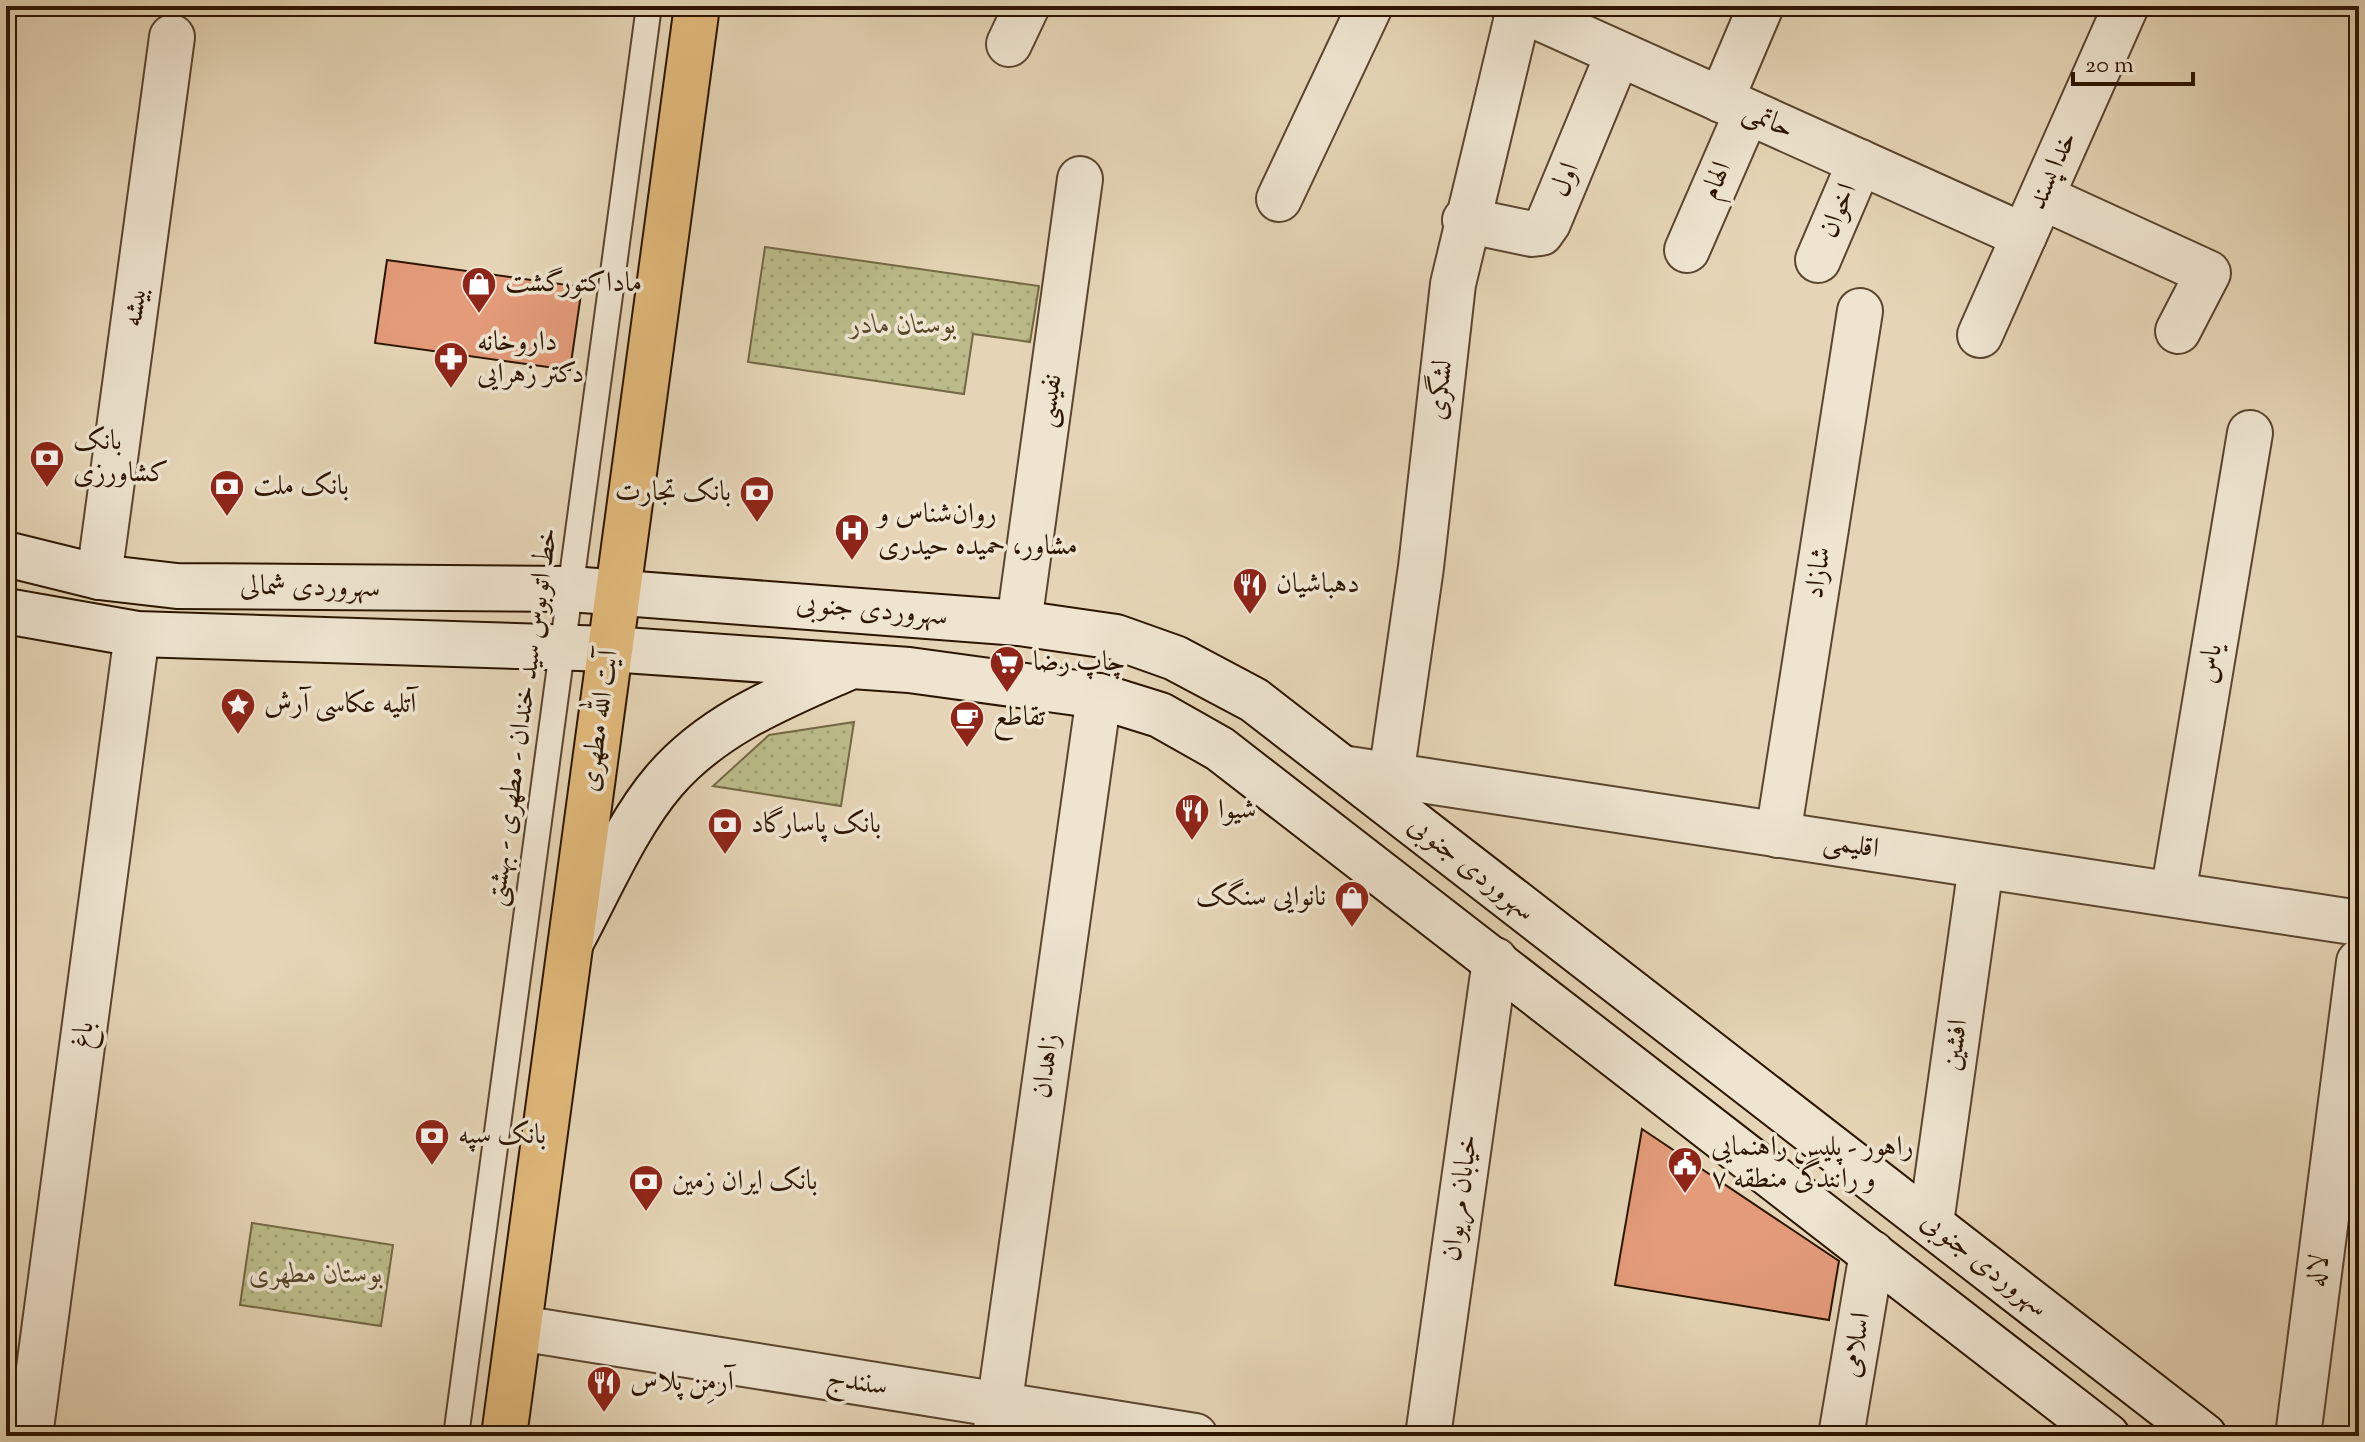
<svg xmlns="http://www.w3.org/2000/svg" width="2365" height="1442" viewBox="0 0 2365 1442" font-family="'Sorts Mill Goudy',Amiri,serif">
<defs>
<pattern id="park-dots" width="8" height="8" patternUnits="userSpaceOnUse" patternTransform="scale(2)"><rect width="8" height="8" fill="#bbbc8a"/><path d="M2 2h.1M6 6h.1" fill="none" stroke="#a1a175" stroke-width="1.8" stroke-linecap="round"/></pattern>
</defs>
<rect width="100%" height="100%" fill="#e5d5b6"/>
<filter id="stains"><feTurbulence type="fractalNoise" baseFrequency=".0025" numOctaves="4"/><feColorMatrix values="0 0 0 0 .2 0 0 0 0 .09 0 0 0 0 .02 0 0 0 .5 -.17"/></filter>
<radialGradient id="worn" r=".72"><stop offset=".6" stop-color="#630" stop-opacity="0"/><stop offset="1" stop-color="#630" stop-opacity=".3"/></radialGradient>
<g fill="url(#park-dots)" stroke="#746845" stroke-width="2">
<path d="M 765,247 L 1039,286 L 1030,342 L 973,334 L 964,394 L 748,362 Z"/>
<path d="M 854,722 L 841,806 L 713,786 L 769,735 Z"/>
<path d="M 252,1223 L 393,1245 L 381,1326 L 240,1305 Z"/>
</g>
<g fill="#e39b79" stroke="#2c1500" stroke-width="2">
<path d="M 387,260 L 582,287 L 570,370 L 375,343 Z"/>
<path d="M 1642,1129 L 1839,1261 L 1829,1320 L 1615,1285 Z"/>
</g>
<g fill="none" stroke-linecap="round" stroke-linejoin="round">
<defs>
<path id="lane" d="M 456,1436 L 649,6"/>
<g id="street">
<path d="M 1513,6 L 2024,236"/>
<path d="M 1009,44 L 1027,6"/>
<path d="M 1721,100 L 1761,6"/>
<path d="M 2042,197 L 2208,273 L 2178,331"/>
<path d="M 1279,199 L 1370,6"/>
<path d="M 1465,220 L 1532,234 L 1541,233 L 1548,223 L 1618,54"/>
<path d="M 1687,250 L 1747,112"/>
<path d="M 1818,260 L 1860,162"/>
<path d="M 1980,335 L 2126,6"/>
<path d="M 99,577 L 172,37"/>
<path d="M 1019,623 L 1080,179"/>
<path d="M 1342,768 L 2359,923"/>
<path d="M 1391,776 L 1421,567 L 1453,284 L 1519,9"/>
<path d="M 1778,835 L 1860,311"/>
<path d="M 2173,894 L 2250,433"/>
<path d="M 1931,1223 L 1981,866"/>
<path d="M 519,1328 L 1195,1436"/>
<path d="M 30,1436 L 137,634"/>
<path d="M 995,1436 L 1099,696"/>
<path d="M 1428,1436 L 1495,960"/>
<path d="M 1841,1436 L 1872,1253"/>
<path d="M 2298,1436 L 2359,962"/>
</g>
<g id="secondary">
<path d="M 6,554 L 99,577 L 177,586 L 570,589 L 1019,623 L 1116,637 L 1175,658 L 1254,700 L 2204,1436"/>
<path d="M 6,611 L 137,634 L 610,649 L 909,670 L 1099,696 L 1160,715 L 1220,749 L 2107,1436"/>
<path d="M 572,940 C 599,890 627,824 664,781 C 712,725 779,698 845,669"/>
</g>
<path id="primary" d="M 504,1436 L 697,6"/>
</defs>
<use href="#lane" stroke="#5a452e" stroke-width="28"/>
<use href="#street" stroke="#5a452e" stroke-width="48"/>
<use href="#secondary" stroke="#2c1500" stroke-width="48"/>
<use href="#primary" stroke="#2c1500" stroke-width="48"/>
<use href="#lane" stroke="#eee4d0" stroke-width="24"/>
<use href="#street" stroke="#eee4d0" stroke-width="44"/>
<use href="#secondary" stroke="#eee4d0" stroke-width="44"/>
<use href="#primary" stroke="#e2ba7b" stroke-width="44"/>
</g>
<defs>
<symbol id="shop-pin" viewBox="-11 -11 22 30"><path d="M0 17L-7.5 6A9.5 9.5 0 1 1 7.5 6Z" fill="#8f2418" stroke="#eee4d0"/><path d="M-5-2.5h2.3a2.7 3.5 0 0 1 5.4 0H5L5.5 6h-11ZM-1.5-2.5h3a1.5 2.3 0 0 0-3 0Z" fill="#fff"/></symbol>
<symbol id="pharmacy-pin" viewBox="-11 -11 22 30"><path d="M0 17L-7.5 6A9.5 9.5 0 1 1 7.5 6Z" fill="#8f2418" stroke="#eee4d0"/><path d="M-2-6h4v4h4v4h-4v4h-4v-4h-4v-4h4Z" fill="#fff"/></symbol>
<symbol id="bank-pin" viewBox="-11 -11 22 30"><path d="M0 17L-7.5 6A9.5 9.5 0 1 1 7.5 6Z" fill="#8f2418" stroke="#eee4d0"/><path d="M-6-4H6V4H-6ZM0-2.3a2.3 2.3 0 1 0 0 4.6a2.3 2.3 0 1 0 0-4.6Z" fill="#fff"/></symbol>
<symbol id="hospital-pin" viewBox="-11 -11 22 30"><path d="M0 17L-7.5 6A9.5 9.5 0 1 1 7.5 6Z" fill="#8f2418" stroke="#eee4d0"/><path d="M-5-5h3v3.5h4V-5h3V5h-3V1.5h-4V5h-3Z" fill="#fff"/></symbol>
<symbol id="restaurant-pin" viewBox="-11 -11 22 30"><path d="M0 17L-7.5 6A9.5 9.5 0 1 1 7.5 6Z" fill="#8f2418" stroke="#eee4d0"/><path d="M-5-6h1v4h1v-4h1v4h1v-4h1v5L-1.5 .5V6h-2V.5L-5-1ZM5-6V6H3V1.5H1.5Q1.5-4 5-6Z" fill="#fff"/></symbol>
<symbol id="supermarket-pin" viewBox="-11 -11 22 30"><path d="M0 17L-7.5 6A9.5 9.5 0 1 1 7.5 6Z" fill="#8f2418" stroke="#eee4d0"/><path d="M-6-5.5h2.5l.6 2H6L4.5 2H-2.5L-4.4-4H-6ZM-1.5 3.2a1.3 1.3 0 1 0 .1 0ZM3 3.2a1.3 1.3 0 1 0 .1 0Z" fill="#fff"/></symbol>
<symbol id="sight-pin" viewBox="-11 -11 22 30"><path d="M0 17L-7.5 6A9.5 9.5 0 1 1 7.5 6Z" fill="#8f2418" stroke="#eee4d0"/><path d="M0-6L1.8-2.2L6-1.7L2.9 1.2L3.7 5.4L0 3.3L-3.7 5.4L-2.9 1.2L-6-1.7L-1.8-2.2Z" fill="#fff"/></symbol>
<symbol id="cafe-pin" viewBox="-11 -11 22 30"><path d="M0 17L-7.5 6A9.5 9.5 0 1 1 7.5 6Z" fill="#8f2418" stroke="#eee4d0"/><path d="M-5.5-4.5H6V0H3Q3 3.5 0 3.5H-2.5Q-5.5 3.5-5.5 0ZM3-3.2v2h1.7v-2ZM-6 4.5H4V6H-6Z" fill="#fff"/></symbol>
<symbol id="civic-pin" viewBox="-11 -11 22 30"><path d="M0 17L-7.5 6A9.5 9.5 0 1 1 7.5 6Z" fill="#8f2418" stroke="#eee4d0"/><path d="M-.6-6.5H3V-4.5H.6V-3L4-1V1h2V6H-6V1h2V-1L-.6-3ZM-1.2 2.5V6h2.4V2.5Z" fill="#fff"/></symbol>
</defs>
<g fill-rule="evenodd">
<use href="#shop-pin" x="459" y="264" width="40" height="54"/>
<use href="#pharmacy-pin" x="431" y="339" width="40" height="54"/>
<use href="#bank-pin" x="27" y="438" width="40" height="54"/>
<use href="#bank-pin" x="207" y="467" width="40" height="54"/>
<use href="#bank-pin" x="737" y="473" width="40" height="54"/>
<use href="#hospital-pin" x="832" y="511" width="40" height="54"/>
<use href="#restaurant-pin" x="1230" y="565" width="40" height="54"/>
<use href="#supermarket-pin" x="987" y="643" width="40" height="54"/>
<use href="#sight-pin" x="218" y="685" width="40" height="54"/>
<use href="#cafe-pin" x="947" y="698" width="40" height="54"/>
<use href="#restaurant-pin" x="1172" y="791" width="40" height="54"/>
<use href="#bank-pin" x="705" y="805" width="40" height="54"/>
<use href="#shop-pin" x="1332" y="878" width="40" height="54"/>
<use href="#bank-pin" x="412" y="1116" width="40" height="54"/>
<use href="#civic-pin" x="1665" y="1144" width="40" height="54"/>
<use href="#bank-pin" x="626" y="1162" width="40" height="54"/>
<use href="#restaurant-pin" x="584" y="1363" width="40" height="54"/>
</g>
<g text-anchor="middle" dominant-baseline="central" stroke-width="7" stroke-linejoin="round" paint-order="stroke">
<g font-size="28" fill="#2c1500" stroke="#eee4d0">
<text transform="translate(1768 121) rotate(24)">حاتمی</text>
<text transform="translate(2053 171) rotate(-66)">خدا پسند</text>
<text transform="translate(1566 180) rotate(-68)">اول</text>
<text transform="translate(1717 181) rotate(-67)">الهام</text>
<text transform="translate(1839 211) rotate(-67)">اخوان</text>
<text transform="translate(136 307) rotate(-82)">بیشه</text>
<text transform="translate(1441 390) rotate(-84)">لشگری</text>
<text transform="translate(1050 401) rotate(-82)">نفیسی</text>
<text transform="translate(1819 573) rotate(-81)">شازاد</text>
<text transform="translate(310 588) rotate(1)">سهروردی شمالی</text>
<text transform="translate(872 611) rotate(5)">سهروردی جنوبی</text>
<text transform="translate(2211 664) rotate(-81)">یاس</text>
<text transform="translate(523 717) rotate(-82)">خط اتوبوس سید خندان - مطهری - بهشتی</text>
<text transform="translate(600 721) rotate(-82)">آیت الله مطهری</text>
<text transform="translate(1851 846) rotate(9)">اقلیمی</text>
<text transform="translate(1471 869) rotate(38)">سهروردی جنوبی</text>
<text transform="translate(84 1035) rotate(-82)">باغ</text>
<text transform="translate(1956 1045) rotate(-82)">افشین</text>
<text transform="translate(1047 1066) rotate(-82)">زاهدان</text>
<text transform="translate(1461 1198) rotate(-82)">خیابان مریوان</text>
<text transform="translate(1984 1265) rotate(38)">سهروردی جنوبی</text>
<text transform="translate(2319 1271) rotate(-83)">لاله</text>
<text transform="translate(1857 1345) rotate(-80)">اسلامی</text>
<text transform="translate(857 1383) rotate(9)">سنندج</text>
</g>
<g font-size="28" fill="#2c1500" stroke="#eee4d0" text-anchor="start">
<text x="505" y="284">ماداکتورگشت</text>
<text x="477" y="343">داروخانه<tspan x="477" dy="32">دکتر زهرایی</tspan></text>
<text x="73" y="442">بانک<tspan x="73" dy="32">کشاورزی</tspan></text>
<text x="253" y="487">بانک ملت</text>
<text x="731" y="493" text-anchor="end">بانک تجارت</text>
<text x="878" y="515">روان‌شناس و<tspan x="878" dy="32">مشاور، حمیده حیدری</tspan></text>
<text x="1276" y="585">دهباشیان</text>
<text x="1033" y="663">چاپ رضا</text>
<text x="264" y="705">آتلیه عکاسی آرش</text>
<text x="993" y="718">تقاطع</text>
<text x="1218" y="811">شیوا</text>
<text x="751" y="825">بانک پاسارگاد</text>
<text x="1326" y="898" text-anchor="end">نانوایی سنگک</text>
<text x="458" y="1136">بانک سپه</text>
<text x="1711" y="1148">راهور - پلیس راهنمایی<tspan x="1711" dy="32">و رانندگی منطقه ۷</tspan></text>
<text x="672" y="1182">بانک ایران زمین</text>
<text x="630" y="1383">آرمِن پلاس</text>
</g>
<g font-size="28" font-style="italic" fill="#574729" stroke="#eee4d0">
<text x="903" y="326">بوستان مادر</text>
<text x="316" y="1275">بوستان مطهری</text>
</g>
</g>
<rect width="2365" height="1442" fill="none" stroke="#e5d5b6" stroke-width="32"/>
<rect x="8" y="8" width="2349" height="1426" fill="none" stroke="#2c1500" stroke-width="4"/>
<rect x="16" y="16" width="2333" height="1410" fill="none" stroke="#2c1500" stroke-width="2"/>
<path d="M2073 72v12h120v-12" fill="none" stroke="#2c1500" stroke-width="4"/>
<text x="2085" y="72" font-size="24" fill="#2c1500" stroke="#eee4d0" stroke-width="6" paint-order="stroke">20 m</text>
<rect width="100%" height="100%" filter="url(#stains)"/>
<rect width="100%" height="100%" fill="url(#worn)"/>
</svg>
